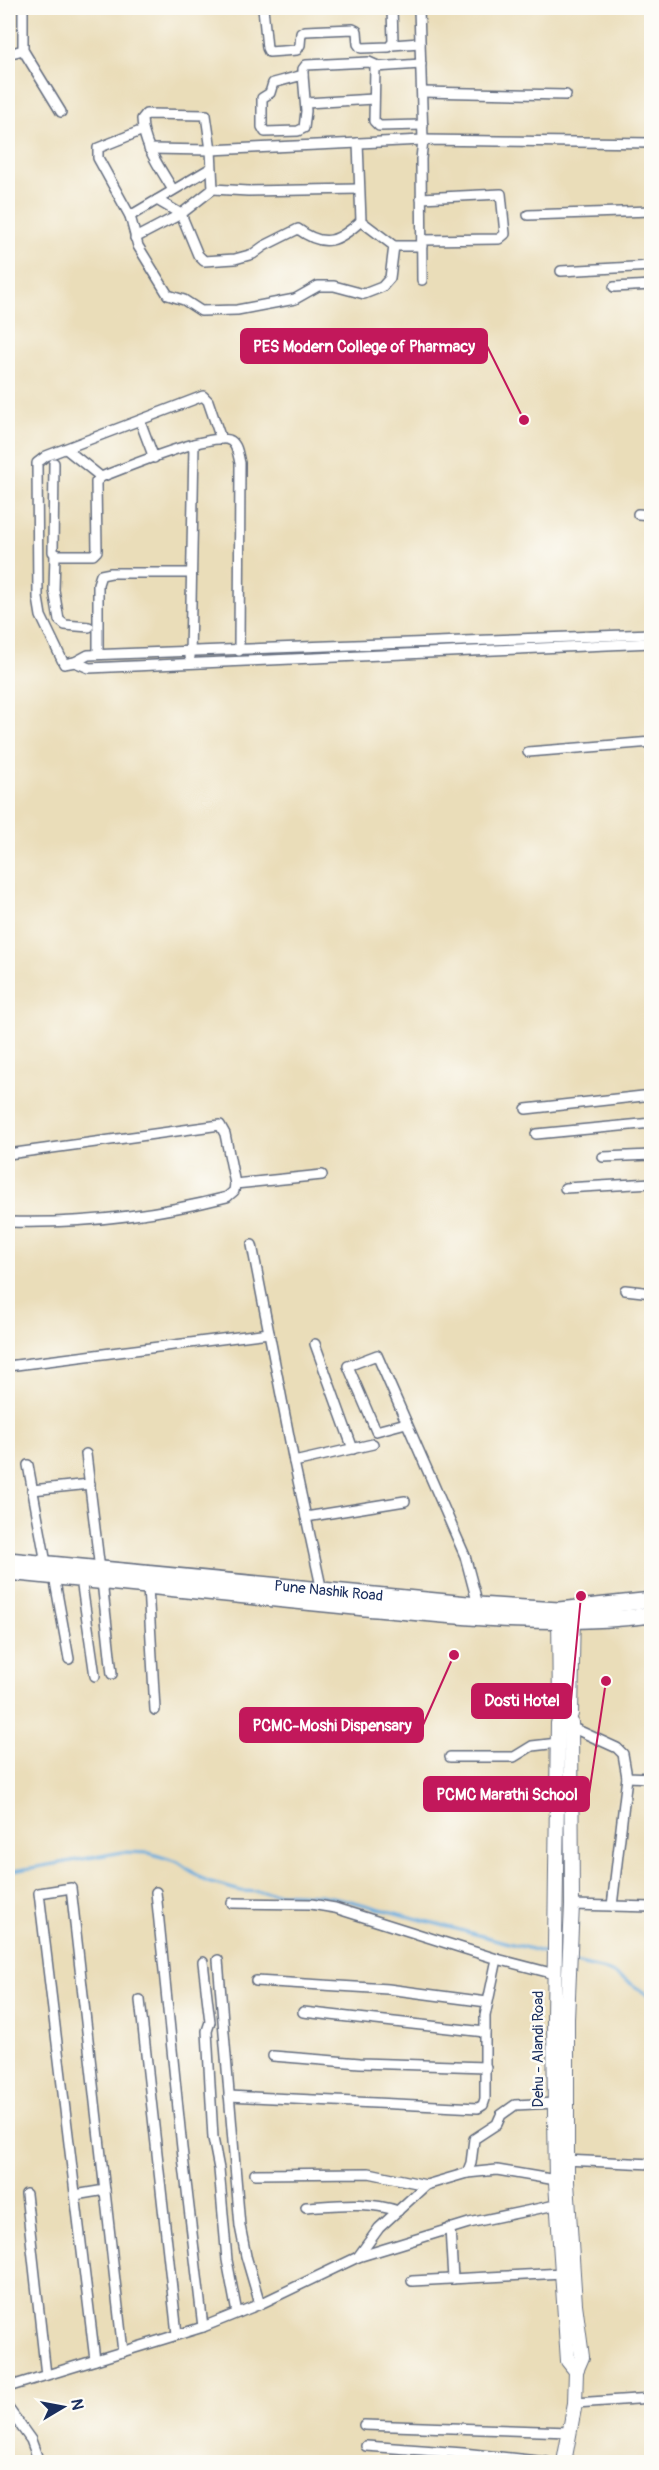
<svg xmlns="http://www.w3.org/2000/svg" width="659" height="2470" viewBox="0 0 659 2470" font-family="Pangolin,sans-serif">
<rect width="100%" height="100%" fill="#fdfcf7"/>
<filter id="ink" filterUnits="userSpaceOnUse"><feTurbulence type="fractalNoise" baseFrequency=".0167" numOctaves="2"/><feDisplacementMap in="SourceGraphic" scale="12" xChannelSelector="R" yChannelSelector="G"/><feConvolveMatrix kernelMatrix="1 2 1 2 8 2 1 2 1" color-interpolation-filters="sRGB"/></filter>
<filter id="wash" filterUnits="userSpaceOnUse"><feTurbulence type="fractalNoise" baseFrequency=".008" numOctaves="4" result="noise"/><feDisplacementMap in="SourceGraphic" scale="24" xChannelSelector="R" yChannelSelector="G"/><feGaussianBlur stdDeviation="1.35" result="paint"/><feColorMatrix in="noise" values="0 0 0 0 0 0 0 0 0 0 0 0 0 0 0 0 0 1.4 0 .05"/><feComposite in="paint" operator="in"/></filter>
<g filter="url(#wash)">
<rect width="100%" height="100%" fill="#eaddb9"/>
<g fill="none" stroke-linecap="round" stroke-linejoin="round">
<g stroke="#69acde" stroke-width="3">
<path d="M 8,1872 L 123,1852 L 149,1853 L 178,1862 L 207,1882 L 241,1891 L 320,1895 L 343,1899 L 550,1954"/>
<path d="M 575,1963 L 605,1970 L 624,1979 L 652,1998"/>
</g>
</g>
</g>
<g filter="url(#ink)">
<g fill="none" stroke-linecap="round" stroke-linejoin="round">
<defs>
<g id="minor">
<path d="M 23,8 L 23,50 L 61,112"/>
<path d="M 263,8 L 267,48 L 269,52 L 297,50 L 300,45 L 301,33 L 305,31 L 353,29 L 357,31 L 358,44 L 361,48 L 389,47 L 393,42 L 392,8"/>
<path d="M 419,8 L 423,140 L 421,159 L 422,280"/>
<path d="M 392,45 L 420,43"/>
<path d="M 8,54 L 23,50"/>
<path d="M 421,64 L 375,67 L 374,121 L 379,126 L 423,125"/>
<path d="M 303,75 L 306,111 L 304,128 L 298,131 L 265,132 L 262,127 L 262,98 L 270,93 L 273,83 Z"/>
<path d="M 303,75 L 303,69 L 306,65 L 369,62 L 378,66"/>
<path d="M 422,92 L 566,95"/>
<path d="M 306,103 L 374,99"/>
<path d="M 143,130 L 98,148 L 98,158 L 130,216 L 138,246 L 168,295 L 184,300 L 201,311 L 237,310 L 295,299 L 318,286 L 334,286 L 364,294 L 382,287 L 390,278 L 394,246"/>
<path d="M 358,143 L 361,221 L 394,246 L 422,246"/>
<path d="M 149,149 L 211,150 L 423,140 L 652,143"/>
<path d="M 173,190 C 160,168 143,145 142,119 L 146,114 L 206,115 L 211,150 L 213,189 L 248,191 L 359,189"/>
<path d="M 421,198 L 501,194 L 505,234 L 499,239 L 422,240"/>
<path d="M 157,200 L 181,214 L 198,255 L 204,261 L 235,259 L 253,254 L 264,246 L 298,229 C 325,249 339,241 361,221"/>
<path d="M 528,215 L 652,211"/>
<path d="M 130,216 L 211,168"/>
<path d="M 135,238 L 181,214 L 213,189"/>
<path d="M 561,271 L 652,266"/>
<path d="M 614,287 L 652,285"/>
<path d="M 140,421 L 154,458"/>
<path d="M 221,439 L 208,401 L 203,396 L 46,456 L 37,463 L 38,598 L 41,616 L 64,664 L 75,662 L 88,655 L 652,634"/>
<path d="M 66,449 L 101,477"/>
<path d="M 54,463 L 53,552 L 58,555 L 93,555 L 97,551 L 96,482 L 101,477 C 122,469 215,430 231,441 C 238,446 238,456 240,463 L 239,651"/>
<path d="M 638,514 L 652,515"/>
<path d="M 55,554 L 54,590 L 59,620 L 65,625 L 89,627"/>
<path d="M 98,654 L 98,584 L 101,575 L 111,573 L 191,573"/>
<path d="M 190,657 L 194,444"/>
<path d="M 75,662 L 89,668 L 652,643"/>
<path d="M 528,752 L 652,742"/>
<path d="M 526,1109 L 652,1095"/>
<path d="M 536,1134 L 652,1123"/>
<path d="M 8,1154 L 220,1125 L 225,1134 L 235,1184 L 234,1191 L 227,1197 C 153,1216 84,1224 8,1222"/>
<path d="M 603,1157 L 652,1155"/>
<path d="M 235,1184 L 322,1175"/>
<path d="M 565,1188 L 652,1183"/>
<path d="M 252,1245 L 294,1462 L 322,1591"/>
<path d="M 625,1290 L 652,1293"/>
<path d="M 315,1344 L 353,1449"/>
<path d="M 8,1366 L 269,1333"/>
<path d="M 406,1423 L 376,1431 L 348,1366 L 377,1355 L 465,1556 L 478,1605"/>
<path d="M 86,1454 L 100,1570"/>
<path d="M 294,1462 L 373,1444"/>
<path d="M 28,1465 L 46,1563"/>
<path d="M 32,1490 L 90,1484"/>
<path d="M 306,1517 L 405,1501"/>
<path d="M 54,1576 L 69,1659"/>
<path d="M 81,1579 L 95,1676"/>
<path d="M 102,1581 L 112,1674"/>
<path d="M 148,1587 L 155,1710"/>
<path d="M 571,1727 L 617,1748 L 623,1754 L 627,1777 L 652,1778"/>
<path d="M 450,1757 L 514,1757 L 532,1746 L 558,1743"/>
<path d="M 156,1892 L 182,2148 L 203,2327"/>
<path d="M 572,1905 L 652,1907"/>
<path d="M 612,1906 L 627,1777"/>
<path d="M 497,1959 L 555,1974"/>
<path d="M 218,1960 L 240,2226 L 246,2256 L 260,2304"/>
<path d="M 203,1962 L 210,2022 L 207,2031 L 213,2138 L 219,2169 L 227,2260 L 237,2313"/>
<path d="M 256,1981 L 388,1989 L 487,2002"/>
<path d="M 140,2000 L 177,2334"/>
<path d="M 303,2012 L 485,2032"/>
<path d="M 273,2056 L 360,2063 L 486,2067"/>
<path d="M 229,2096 L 478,2108 L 483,2105 L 485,2099 L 485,2016 L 497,1959 L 335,1908 L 311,1904 L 232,1903"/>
<path d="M 564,2160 L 652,2164"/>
<path d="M 467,2173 L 471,2163 L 474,2139 L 497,2124 L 501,2115 L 515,2105 L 555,2103"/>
<path d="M 255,2174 L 369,2173 L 426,2185"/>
<path d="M 26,2194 L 46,2375"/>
<path d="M 75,2195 L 105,2190"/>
<path d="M 306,2207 C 338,2205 368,2201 398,2211"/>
<path d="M 450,2228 L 453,2279"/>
<path d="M 358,2257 L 379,2228 L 426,2185 L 467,2173 L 497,2170 L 556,2180"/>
<path d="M 412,2281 L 563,2273"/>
<path d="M 95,2360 L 39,1893 L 71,1888 L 123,2352"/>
<path d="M 8,2387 L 203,2327 L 260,2304 L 358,2257 L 469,2223 L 560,2204"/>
<path d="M 575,2403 L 652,2398"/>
<path d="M 8,2408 L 31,2440 L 39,2462"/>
<path d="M 364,2425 L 570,2432"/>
<path d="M 366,2446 L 463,2453 L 547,2462"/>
</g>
<g id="primary">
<path d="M 559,1610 L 560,1712"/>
<path d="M 571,1714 L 573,1611"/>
<path d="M 558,1723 L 554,2019 L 555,2113 L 556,2183 L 568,2361 L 576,2371"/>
<path d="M 564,2462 L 575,2403 L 576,2371 L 582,2357 L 575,2304 L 567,2182 L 567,2019 L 572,1905 L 571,1722"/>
</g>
<g id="trunk">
<path id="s1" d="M 8,1560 L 478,1605 L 559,1610 L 652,1600"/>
<path d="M 8,1572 C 127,1583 246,1597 365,1608 C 462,1617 555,1627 652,1615"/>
</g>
</defs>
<use href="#minor" stroke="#636c7e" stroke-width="12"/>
<use href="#primary" stroke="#636c7e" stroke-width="16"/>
<use href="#trunk" stroke="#636c7e" stroke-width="18"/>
<use href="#minor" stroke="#fff" stroke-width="9"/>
<use href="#primary" stroke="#fff" stroke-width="14"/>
<use href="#trunk" stroke="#fff" stroke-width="15"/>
</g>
</g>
<g text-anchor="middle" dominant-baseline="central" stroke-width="5" stroke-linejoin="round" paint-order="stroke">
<g font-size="15" fill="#1b2f5e" stroke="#fdfcf7">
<text stroke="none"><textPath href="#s1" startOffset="322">Pune Nashik Road</textPath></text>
<text transform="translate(538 2049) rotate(-90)">Dehu - Alandi Road</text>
</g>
</g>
<path fill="none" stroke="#c2185b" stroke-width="2" d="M524 420L487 346M581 1596L571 1701M454 1655L423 1725M606 1681L589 1794"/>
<g fill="#c2185b" stroke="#fdfcf7" stroke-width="2">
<circle cx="524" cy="420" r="6"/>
<circle cx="581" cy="1596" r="6"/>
<circle cx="454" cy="1655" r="6"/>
<circle cx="606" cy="1681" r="6"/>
</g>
<g fill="#c2185b" stroke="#c2185b" stroke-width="2">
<rect x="241" y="329" width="246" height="34" rx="6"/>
<rect x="472" y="1684" width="99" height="34" rx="6"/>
<rect x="240" y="1708" width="183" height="34" rx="6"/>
<rect x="424" y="1777" width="165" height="34" rx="6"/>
</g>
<g font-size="16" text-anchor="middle" font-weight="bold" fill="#fff">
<text x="364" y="352">PES Modern College of Pharmacy</text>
<text x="522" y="1706">Dosti Hotel</text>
<text x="332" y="1731">PCMC-Moshi Dispensary</text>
<text x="507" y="1800">PCMC Marathi School</text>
</g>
<rect width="659" height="2470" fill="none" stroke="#fdfcf7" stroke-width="30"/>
<g transform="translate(63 2407) rotate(80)" stroke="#fdfcf7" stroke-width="4.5" paint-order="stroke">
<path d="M0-4.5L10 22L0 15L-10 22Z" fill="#1b2f5e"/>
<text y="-9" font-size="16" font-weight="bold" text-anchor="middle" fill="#1b2f5e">N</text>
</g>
</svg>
